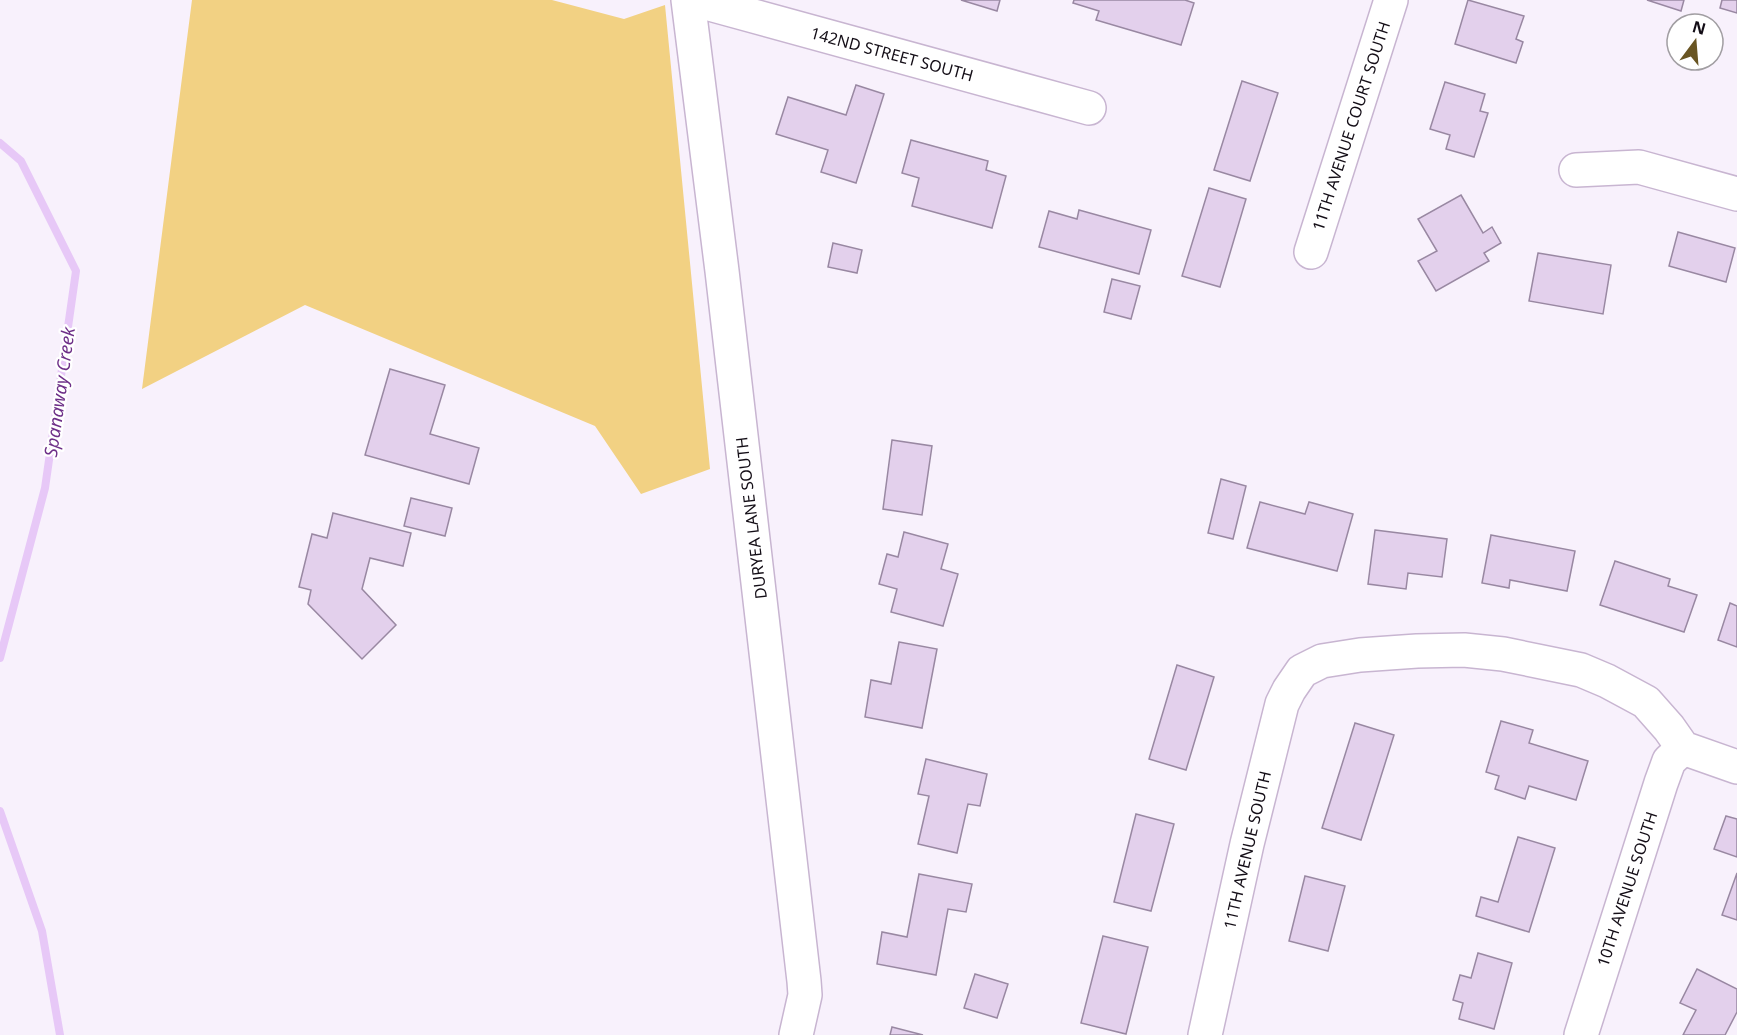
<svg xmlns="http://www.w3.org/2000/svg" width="1737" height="1035" viewBox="0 0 1737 1035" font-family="'Noto Sans',sans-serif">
<rect width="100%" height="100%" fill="#f8f1fc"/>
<path fill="#f2d183" d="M 192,0 L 552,0 L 624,19 L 665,5 L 710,469 L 641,494 L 595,426 L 305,305 L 142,389 Z"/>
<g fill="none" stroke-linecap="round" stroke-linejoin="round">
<g stroke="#e7c8f7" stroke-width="8">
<path d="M 0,143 L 21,161 L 76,271 L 45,488 L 0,658"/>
<path d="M 0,811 L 42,931 L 60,1035"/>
</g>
</g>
<g fill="#e3d0ec" stroke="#9988a2" stroke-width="1.5">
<path d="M 961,0 L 1000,0 L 997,11 Z"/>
<path d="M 1074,0 L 1185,0 L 1194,3 L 1181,45 L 1096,20 L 1099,11 L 1073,3 Z"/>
<path d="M 1468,0 L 1524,16 L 1516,39 L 1523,42 L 1516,63 L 1455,44 Z"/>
<path d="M 1647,0 L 1684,0 L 1681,11 Z"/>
<path d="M 1722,0 L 1737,0 L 1737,13 L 1720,8 Z"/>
<path d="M 1242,81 L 1278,93 L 1250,181 L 1214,170 Z"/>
<path d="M 1445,82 L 1485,94 L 1480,111 L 1488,113 L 1474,157 L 1446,149 L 1450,135 L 1430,129 Z"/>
<path d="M 856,85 L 884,94 L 856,183 L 821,172 L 828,150 L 776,134 L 788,97 L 846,115 Z"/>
<path d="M 911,140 L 988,161 L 986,170 L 1006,176 L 992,228 L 912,206 L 919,178 L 902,173 Z"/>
<path d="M 1209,188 L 1246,199 L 1220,287 L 1182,276 Z"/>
<path d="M 1461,195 L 1483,233 L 1492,227 L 1501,243 L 1484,253 L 1489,261 L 1436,291 L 1418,261 L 1437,251 L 1418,219 Z"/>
<path d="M 1079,210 L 1151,230 L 1139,274 L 1039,247 L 1049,211 L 1077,219 Z"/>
<path d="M 1678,232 L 1735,248 L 1726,282 L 1669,266 Z"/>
<path d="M 833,243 L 862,250 L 857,273 L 828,267 Z"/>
<path d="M 1538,253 L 1611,265 L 1603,314 L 1529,301 Z"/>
<path d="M 1112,279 L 1140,286 L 1131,319 L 1104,312 Z"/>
<path d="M 390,369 L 445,385 L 430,434 L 479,448 L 469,484 L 365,455 Z"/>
<path d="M 892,440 L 932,446 L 922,515 L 883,509 Z"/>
<path d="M 1221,479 L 1246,486 L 1233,539 L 1208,533 Z"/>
<path d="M 411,498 L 452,508 L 445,536 L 404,526 Z"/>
<path d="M 1260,502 L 1305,514 L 1309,502 L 1353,514 L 1337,571 L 1247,548 Z"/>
<path d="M 333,513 L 411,533 L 403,566 L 370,558 L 362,589 L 396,625 L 362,659 L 308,604 L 311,590 L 299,587 L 312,534 L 327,538 Z"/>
<path d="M 1375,530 L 1447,539 L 1442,577 L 1408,573 L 1406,589 L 1368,584 Z"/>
<path d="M 904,532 L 948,544 L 941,569 L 958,574 L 943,626 L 891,612 L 897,589 L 879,584 L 887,554 L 898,557 Z"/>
<path d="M 1491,535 L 1575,551 L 1567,591 L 1510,580 L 1509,588 L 1482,583 Z"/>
<path d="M 1615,561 L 1670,579 L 1668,586 L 1697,595 L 1684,632 L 1600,605 Z"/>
<path d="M 1730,603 L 1737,606 L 1737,647 L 1718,640 Z"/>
<path d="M 899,642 L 937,649 L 922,728 L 865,717 L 871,680 L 891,684 Z"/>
<path d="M 1177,665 L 1214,677 L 1186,770 L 1149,759 Z"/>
<path d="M 1501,721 L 1533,730 L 1529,743 L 1588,761 L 1576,800 L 1529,786 L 1525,799 L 1495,789 L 1499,776 L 1486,772 Z"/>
<path d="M 1355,723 L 1394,735 L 1361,840 L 1322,828 Z"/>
<path d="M 926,759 L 987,774 L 980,806 L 968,804 L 957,853 L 918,844 L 929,796 L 918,794 Z"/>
<path d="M 1136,814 L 1174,824 L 1151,911 L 1114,902 Z"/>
<path d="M 1726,816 L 1737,819 L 1737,857 L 1714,849 Z"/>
<path d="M 1518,837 L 1555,848 L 1529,932 L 1476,916 L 1481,897 L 1498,902 Z"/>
<path d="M 1737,873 L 1737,920 L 1722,915 Z"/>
<path d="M 919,874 L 972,884 L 966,912 L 948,909 L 936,975 L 877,964 L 882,932 L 907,937 Z"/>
<path d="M 1305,876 L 1345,886 L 1328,951 L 1289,941 Z"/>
<path d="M 1103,936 L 1148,947 L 1126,1034 L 1081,1023 Z"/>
<path d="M 1478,953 L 1512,963 L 1494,1029 L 1459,1019 L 1463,1003 L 1453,1000 L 1460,975 L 1471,978 Z"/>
<path d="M 1697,969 L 1737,989 L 1737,1012 L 1725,1035 L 1683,1035 L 1696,1010 L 1680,1003 Z"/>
<path d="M 975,974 L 1008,984 L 997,1018 L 964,1008 Z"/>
<path d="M 892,1027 L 923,1035 L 890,1035 Z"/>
</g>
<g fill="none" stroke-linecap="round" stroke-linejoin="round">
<defs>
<g id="minor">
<path d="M 688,0 L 722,271 L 804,981 L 805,995 L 796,1035"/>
<path d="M 695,0 L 1089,108"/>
<path d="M 1576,170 L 1639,167 L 1737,194"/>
<path d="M 1311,252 L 1391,0"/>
<path d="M 1205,1035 L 1247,844 L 1282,704 L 1289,690 L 1302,671 L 1322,661 L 1360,655 L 1417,651 L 1464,650 L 1503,654 L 1581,670 L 1607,681 L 1646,702 L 1669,728 L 1683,748 L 1737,767"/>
<path d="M 1581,1035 L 1661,783 L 1669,761 L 1683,748"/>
</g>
</defs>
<use href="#minor" stroke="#c8b5d1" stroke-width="36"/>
<use href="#minor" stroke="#fff" stroke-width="33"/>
</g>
<g text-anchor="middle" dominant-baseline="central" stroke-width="4.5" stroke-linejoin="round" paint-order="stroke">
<g font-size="16" fill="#130d16" stroke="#fff">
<text transform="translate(892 54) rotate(15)">142ND STREET SOUTH</text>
<text transform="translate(1351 126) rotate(-72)">11TH AVENUE COURT SOUTH</text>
<text transform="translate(751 518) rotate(-97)">DURYEA LANE SOUTH</text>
<text transform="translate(1247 850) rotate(-77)">11TH AVENUE SOUTH</text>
<text transform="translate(1627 889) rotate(-72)">10TH AVENUE SOUTH</text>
</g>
<g font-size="18" font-style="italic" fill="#6e3088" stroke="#fff">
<text transform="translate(59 392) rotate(-82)">Spanaway Creek</text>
</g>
</g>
<g transform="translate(1695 42) rotate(16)"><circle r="28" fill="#ffffff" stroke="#a19ea2" stroke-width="1.5"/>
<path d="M0-4.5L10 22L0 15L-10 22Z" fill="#695523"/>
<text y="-9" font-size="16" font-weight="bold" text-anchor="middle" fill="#130d16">N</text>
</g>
</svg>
